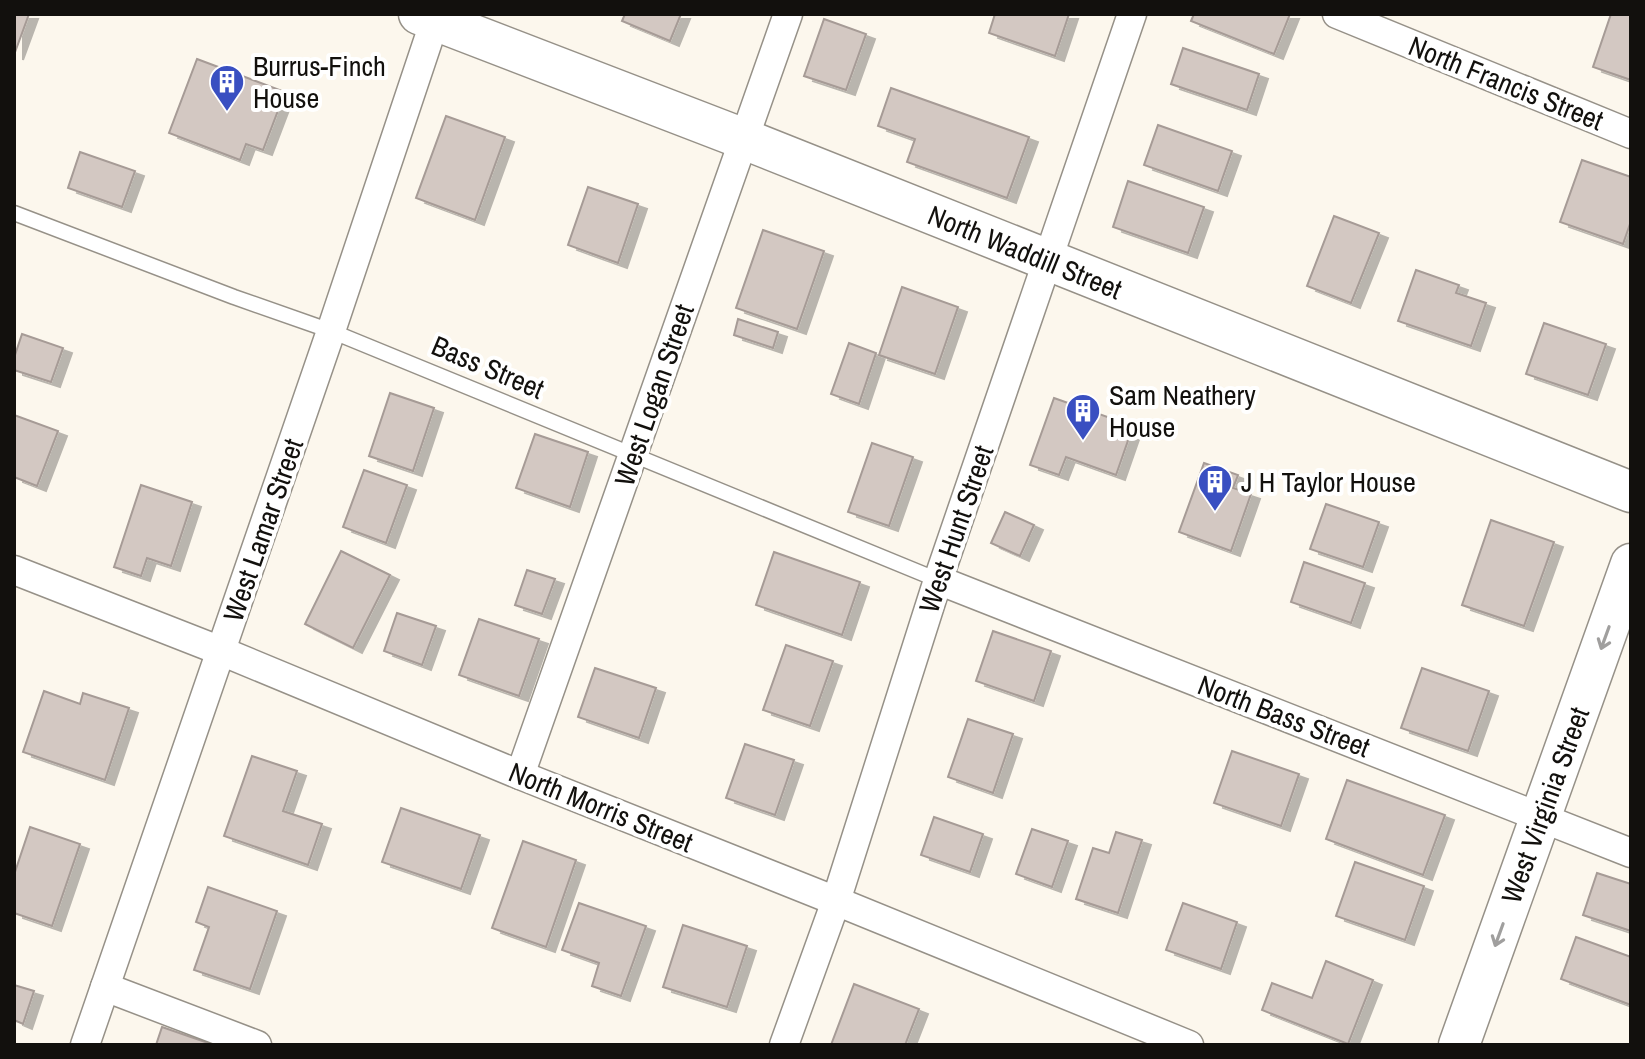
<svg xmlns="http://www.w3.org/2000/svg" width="1645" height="1059" viewBox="0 0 1645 1059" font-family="'Archivo Narrow',sans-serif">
<defs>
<filter id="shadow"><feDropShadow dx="9" dy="5" stdDeviation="0" flood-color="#0004"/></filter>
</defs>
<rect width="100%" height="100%" fill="#fcf7ed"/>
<g fill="#d3c8c2" stroke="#a69b96" stroke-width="2" filter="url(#shadow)">
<path d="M 14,14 L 29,14 L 14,55 Z"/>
<path d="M 625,14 L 681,14 L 670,41 L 622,21 Z"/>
<path d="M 995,14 L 1069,14 L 1055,56 L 989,33 Z"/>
<path d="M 1194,14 L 1290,14 L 1274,54 L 1191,21 Z"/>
<path d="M 1611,14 L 1631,14 L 1631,80 L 1593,67 Z"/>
<path d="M 824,19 L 866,34 L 846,90 L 804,76 Z"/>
<path d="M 1183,48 L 1259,74 L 1247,110 L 1171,84 Z"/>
<path d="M 197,59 L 285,92 L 263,150 L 246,144 L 240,160 L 169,133 Z"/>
<path d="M 891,88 L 1029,137 L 1007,198 L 907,162 L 915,139 L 878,126 Z"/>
<path d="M 446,116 L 505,137 L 475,220 L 416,198 Z"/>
<path d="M 1158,125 L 1232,151 L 1218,191 L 1144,165 Z"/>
<path d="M 80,152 L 135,171 L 122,207 L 68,188 Z"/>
<path d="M 1582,160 L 1631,177 L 1631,221 L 1623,244 L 1560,222 Z"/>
<path d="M 1128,181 L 1204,207 L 1188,253 L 1113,227 Z"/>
<path d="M 588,187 L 638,204 L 618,263 L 568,245 Z"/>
<path d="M 1334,216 L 1379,233 L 1351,303 L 1307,286 Z"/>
<path d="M 763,230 L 824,251 L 797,329 L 736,308 Z"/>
<path d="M 1416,270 L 1459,285 L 1456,293 L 1486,303 L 1471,346 L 1398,321 Z"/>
<path d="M 902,287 L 958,307 L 935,374 L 879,355 Z"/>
<path d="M 738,319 L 778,332 L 773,348 L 734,335 Z"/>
<path d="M 1544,323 L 1606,344 L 1588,395 L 1526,374 Z"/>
<path d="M 22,334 L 63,348 L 51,382 L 14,370 L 14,358 Z"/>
<path d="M 849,343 L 876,353 L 859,404 L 831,394 Z"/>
<path d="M 390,393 L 434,408 L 413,471 L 369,456 Z"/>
<path d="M 1054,398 L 1133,426 L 1116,475 L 1066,457 L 1059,475 L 1030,465 Z"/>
<path d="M 14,415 L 58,431 L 37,486 L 14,477 Z"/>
<path d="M 535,434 L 588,452 L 570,507 L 516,488 Z"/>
<path d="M 872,443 L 913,457 L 889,526 L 848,512 Z"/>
<path d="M 1204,463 L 1238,475 L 1233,488 L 1251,494 L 1231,551 L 1179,532 Z"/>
<path d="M 364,470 L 407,485 L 386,543 L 343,527 Z"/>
<path d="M 141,485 L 192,502 L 171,566 L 147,558 L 141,576 L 114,567 Z"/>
<path d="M 1326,504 L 1379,522 L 1363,567 L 1310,549 Z"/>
<path d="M 1005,512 L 1034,525 L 1020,556 L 991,543 Z"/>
<path d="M 1491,520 L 1554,542 L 1524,626 L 1462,605 Z"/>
<path d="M 341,551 L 390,575 L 353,648 L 305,624 Z"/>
<path d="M 774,552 L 860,582 L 842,635 L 756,605 Z"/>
<path d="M 1304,562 L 1365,583 L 1351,623 L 1291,602 Z"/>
<path d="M 527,570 L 555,579 L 542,614 L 515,605 Z"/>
<path d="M 397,613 L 436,626 L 422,665 L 384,651 Z"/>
<path d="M 479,619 L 539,639 L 519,696 L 459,675 Z"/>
<path d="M 993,631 L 1051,651 L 1034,701 L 976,681 Z"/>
<path d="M 786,645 L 833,661 L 810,726 L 763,710 Z"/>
<path d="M 595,668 L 656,688 L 639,738 L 578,717 Z"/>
<path d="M 1422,668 L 1489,691 L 1468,751 L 1401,728 Z"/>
<path d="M 44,691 L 80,704 L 83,693 L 129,708 L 105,780 L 23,752 Z"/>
<path d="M 968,719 L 1013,734 L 993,793 L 948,777 Z"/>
<path d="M 745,744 L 794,760 L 775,815 L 726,798 Z"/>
<path d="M 1232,751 L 1299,774 L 1281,826 L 1214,803 Z"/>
<path d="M 252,756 L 297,771 L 283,811 L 322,824 L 308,865 L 224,836 Z"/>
<path d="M 1347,780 L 1445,815 L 1423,875 L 1326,839 Z"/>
<path d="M 401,808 L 480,835 L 461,889 L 382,862 Z"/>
<path d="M 934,817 L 983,834 L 970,872 L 921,855 Z"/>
<path d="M 30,827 L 80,844 L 52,926 L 14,913 L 14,875 Z"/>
<path d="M 1032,829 L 1068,841 L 1052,887 L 1016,874 Z"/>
<path d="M 1116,832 L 1142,840 L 1118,913 L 1076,899 L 1093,848 L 1109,853 Z"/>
<path d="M 523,841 L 576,860 L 546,947 L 492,928 Z"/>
<path d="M 1355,862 L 1424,886 L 1405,940 L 1336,916 Z"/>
<path d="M 1597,873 L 1631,884 L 1631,931 L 1583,915 Z"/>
<path d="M 208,887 L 277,911 L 250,989 L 194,970 L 209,927 L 196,922 Z"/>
<path d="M 579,903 L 646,926 L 621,996 L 592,986 L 599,963 L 562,950 Z"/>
<path d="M 1183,903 L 1237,922 L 1221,969 L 1166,950 Z"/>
<path d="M 683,925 L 747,946 L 727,1007 L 663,987 Z"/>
<path d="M 1576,937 L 1631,957 L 1631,1005 L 1561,979 Z"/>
<path d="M 1326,961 L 1373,980 L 1348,1044 L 1262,1010 L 1272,983 L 1312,998 Z"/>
<path d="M 854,984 L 919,1009 L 905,1045 L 831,1045 Z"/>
<path d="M 14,985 L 34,991 L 23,1024 L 14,1020 Z"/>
<path d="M 162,1027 L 214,1045 L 156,1045 Z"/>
</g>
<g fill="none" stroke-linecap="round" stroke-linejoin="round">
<defs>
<path id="lane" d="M 14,213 L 234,297 L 331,331 L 938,580"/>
<g id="street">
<path d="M 1337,14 L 1631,134"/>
<path d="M 14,570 L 221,651 L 520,775 L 836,901 L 1189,1045"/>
<path d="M 938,580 L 1631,853"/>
<path d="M 520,775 L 788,14"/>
<path d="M 105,987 L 257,1045"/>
<path d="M 85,1045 L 331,331 L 437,14"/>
<path d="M 784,1045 L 836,901 L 938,580 L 1132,14"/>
</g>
<g id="secondary">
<path d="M 419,14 L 744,139 L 1631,492"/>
<path d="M 1459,1045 L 1631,564"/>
</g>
</defs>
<use href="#lane" stroke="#969188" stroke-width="17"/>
<use href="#street" stroke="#969188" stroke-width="31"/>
<use href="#secondary" stroke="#969188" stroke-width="43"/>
<use href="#lane" stroke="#fff" stroke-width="14"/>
<use href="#street" stroke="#fff" stroke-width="28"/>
<use href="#secondary" stroke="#fff" stroke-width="40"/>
</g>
<defs><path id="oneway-shaft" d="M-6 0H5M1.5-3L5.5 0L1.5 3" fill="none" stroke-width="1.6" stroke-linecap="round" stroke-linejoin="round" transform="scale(2)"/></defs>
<g stroke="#a09f9e">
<use href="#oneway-shaft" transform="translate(1605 638) rotate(110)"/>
<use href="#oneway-shaft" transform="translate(1499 935) rotate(110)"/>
</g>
<defs>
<symbol id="building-pin" viewBox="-11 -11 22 30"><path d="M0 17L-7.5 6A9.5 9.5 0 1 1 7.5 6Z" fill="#394fc1" stroke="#fff"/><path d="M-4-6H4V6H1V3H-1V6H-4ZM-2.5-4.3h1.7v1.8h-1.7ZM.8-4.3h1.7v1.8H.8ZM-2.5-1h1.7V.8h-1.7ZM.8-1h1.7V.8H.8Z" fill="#fff"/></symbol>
</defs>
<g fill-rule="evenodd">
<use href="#building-pin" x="207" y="62" width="40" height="54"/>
<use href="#building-pin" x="1063" y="391" width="40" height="54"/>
<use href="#building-pin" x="1195" y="462" width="40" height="54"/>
</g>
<g text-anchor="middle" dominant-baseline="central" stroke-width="8" stroke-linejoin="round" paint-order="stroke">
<g font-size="28" fill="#12100d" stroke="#fff" text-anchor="start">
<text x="253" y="66">Burrus-Finch<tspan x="253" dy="32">House</tspan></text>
<text x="1109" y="395">Sam Neathery<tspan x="1109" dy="32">House</tspan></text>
<text x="1241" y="482">J H Taylor House</text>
</g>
<g font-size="28" fill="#12100d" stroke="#fff">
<text transform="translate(1506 83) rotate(22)">North Francis Street</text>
<text transform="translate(1025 252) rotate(22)">North Waddill Street</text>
<text transform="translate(488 367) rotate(23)">Bass Street</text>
<text transform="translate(654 395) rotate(-71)">West Logan Street</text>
<text transform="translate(956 529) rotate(-71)">West Hunt Street</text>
<text transform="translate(263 530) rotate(-71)">West Lamar Street</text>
<text transform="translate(1284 716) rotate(21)">North Bass Street</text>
<text transform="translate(1545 805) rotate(-70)">West Virginia Street</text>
<text transform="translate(601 807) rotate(22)">North Morris Street</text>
</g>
</g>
<rect width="1645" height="1059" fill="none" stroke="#12100d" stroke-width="32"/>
</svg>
